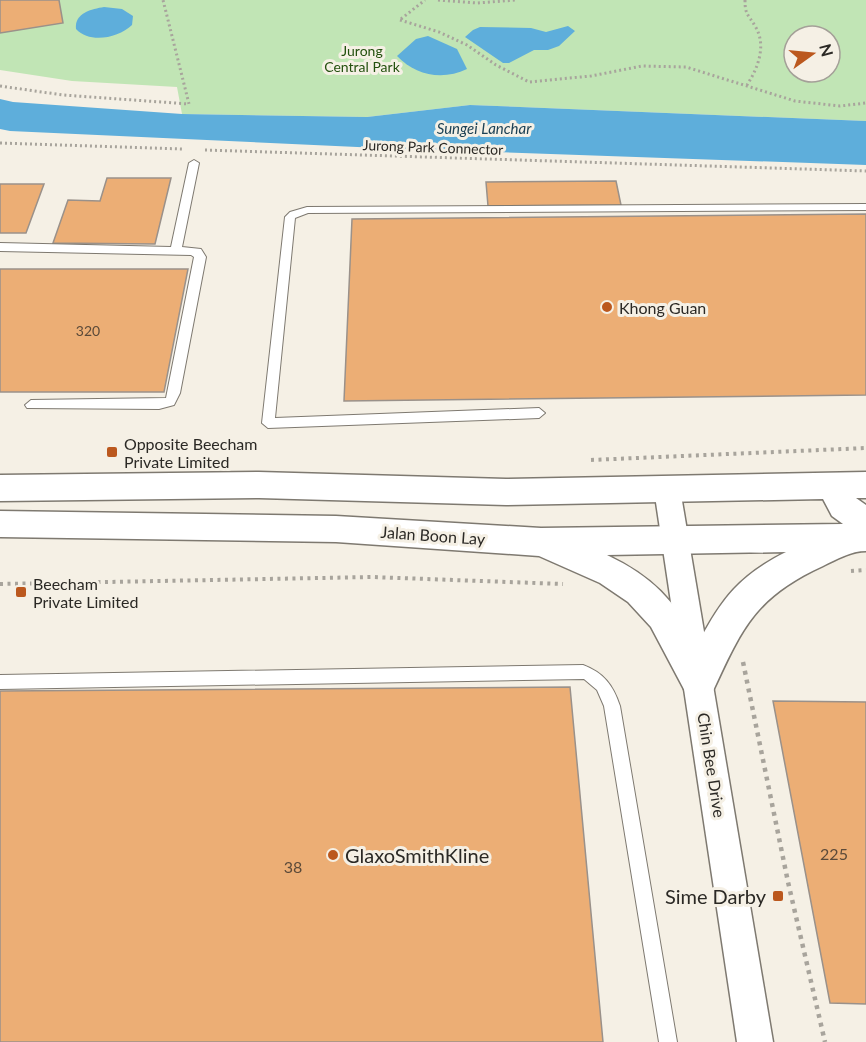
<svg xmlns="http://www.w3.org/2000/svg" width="866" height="1042" viewBox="0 0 866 1042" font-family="Lato,sans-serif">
<rect width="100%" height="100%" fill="#f5f0e5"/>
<path fill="#c1e5b5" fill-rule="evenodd" d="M 0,0 L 866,0 L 866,121 L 470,105 L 367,117 L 182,114 L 177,87 L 72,81 L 0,70 ZM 794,36 L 830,36 L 830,72 L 794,72 Z"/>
<g fill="#5eaedb">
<path d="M 104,7 L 122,9 L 133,16 L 132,25 C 118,38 90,44 76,29 C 74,13 92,9 104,7 Z"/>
<path d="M 568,26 L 575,31 L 559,46 L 548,50 L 534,50 L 509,63 L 503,63 L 465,37 L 473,30 L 480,27 L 531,28 L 546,32 Z"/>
<path d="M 428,36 L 457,49 L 467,69 C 442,81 415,75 397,56 L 416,39 Z"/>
<path d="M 0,99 L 13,102 L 182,114 L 367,117 L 470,105 L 866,121 L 866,165 L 379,148 L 10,131 L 0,129 Z"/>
</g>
<g fill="#ecae75" stroke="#9a918a" stroke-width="1.5">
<path d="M 0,0 L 59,0 L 63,23 L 0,33 Z"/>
<path d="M 107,178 L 171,178 L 155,244 L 53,243 L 68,200 L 100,201 Z"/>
<path d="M 616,181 L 621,205 L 488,206 L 486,182 Z"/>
<path d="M 0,184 L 44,184 L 26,233 L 0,233 Z"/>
<path d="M 866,214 L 866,395 L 344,401 L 352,219 Z"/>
<path d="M 0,269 L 188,269 L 164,392 L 0,392 Z"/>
<path d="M 570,687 L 603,1042 L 0,1042 L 0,691 Z"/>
<path d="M 773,701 L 866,702 L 866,1004 L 830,1003 Z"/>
</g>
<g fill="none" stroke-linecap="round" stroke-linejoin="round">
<defs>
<g id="service">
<path d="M 194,160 L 199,163 L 182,247 L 201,249 L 206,257 L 180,393 L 174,405 L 159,409 L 27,408 L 25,405 L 31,400 L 166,398 L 194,257 L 191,255 L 0,251 L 0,243 L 171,247 L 189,163 Z"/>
<path d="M 866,204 L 866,210 L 308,213 L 295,218 L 275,418 L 539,408 L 545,413 L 539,418 L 268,428 L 262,423 L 285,217 L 290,212 L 307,207 Z"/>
<path d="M 583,665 C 604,673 613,685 620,706 L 677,1042 L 659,1042 L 604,706 L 597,690 L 584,679 L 0,689 L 0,675 Z"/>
</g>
<path id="minor" d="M 667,479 L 676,482 L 680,489 L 773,1042 L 737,1042 L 654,489 L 658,482 Z"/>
<path id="primary" d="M 259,472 L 506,479 L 866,472 L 866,498 L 856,498 L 866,505 L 866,551 C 851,551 837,559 823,566 C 755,597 742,628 712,693 L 699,697 L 686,693 L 651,627 L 628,602 L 600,583 L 539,556 L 336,542 L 0,537 L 0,511 L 336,516 L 541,528 L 843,524 L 832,516 L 823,499 L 506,505 L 259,498 L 0,501 L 0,475 ZM 786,552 C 740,575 721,599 698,644 C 674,600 653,577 607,555 Z"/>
</defs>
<use href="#service" stroke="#7e7970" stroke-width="2"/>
<use href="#minor" stroke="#7e7970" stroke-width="3"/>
<use href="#primary" stroke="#7e7970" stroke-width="3"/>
<g stroke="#a8a49c" stroke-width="3" stroke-dasharray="2 3" stroke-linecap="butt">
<path d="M 438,0 L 477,3 L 516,0"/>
<path d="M 745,0 C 745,15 748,14 755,26 C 767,45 758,68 747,85"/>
<path d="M 401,19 L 425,0"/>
<path d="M 400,20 L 439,32 L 467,45 L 496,65 L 529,82 L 591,76 L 642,66 L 686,67 L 795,101 L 840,106 L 866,103"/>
<path d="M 0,86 L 63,95 L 189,104 L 163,0"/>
<path d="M 0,143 L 182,149"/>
<path d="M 205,150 L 866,171"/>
</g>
<g stroke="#a8a49c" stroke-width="4" stroke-dasharray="3 4.5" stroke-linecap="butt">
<path d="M 591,460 L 866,448"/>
<path d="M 851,571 L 866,570"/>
<path d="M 0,584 L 372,577 L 563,584"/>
</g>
<path stroke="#a8a49c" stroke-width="4.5" stroke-dasharray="4 5" stroke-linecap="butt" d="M 743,662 L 788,882 L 825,1042"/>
<use href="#service" fill="#fff" fill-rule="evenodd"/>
<use href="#minor" fill="#fff" fill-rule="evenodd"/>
<use href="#primary" fill="#fff" fill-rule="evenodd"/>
</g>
<g fill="#bb581e" stroke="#f5f0e5" stroke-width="2">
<circle cx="607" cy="307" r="6"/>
<rect x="106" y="446" width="12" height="12" rx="3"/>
<rect x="15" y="586" width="12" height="12" rx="3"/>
<circle cx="333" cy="855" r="6"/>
<rect x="772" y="890" width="12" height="12" rx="3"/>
</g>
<g text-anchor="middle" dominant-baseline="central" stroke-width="6" stroke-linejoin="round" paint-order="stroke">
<g font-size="14" fill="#23500e" stroke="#f5f0e5">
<text x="362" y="50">Jurong<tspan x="362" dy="16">Central Park</tspan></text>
</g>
<g font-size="14" fill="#2b2925" stroke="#f5f0e5">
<text transform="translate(433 147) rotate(2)">Jurong Park Connector</text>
</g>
<g font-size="14" fill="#5b4a39">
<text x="88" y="330">320</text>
</g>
<g font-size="15" font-style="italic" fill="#1d4154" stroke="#f5f0e5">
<text x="484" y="128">Sungei Lanchar</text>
</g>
<g font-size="16" fill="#2b2925" stroke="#f5f0e5" text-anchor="start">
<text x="619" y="307">Khong Guan</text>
<text x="124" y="443">Opposite Beecham<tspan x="124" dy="18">Private Limited</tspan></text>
<text x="33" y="583">Beecham<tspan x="33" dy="18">Private Limited</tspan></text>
</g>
<g font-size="16" fill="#2b2925" stroke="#f5f0e5">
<text transform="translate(433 535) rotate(4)">Jalan Boon Lay</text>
<text transform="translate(712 765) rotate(81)">Chin Bee Drive</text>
</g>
<g font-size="16" fill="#5b4a39">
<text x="834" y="853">225</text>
<text x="293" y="866">38</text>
</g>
<g font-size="20" fill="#2b2925" stroke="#f5f0e5" text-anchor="start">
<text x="345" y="855">GlaxoSmithKline</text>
<text x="766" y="896" text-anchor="end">Sime Darby</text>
</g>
</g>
<g transform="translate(812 54) rotate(75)"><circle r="28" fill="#f5f0e5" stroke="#a4a098" stroke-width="1.5"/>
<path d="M0-4.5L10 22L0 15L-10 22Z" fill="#bb581e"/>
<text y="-9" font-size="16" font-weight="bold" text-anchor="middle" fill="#2b2925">N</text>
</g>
</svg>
